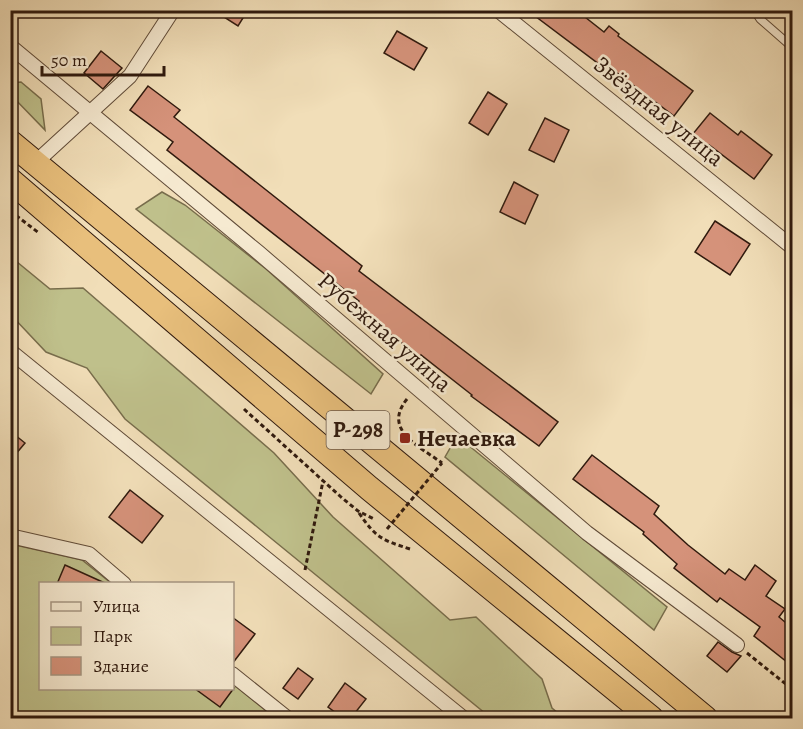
<svg xmlns="http://www.w3.org/2000/svg" width="803" height="729" viewBox="0 0 803 729" font-family="Alegreya,serif">
<rect width="100%" height="100%" fill="#f1deb8"/>
<filter id="stains"><feTurbulence type="fractalNoise" baseFrequency=".00333" numOctaves="4"/><feColorMatrix values="0 0 0 0 .2 0 0 0 0 .09 0 0 0 0 .02 0 0 0 .5 -.17"/></filter>
<radialGradient id="worn" r=".72"><stop offset=".6" stop-color="#630" stop-opacity="0"/><stop offset="1" stop-color="#630" stop-opacity=".3"/></radialGradient>
<g fill="#bfc08b" stroke="#786d4c" stroke-width="1.5">
<path d="M 21,82 L 41,99 L 45,130 L 11,95 L 11,83 Z"/>
<path d="M 162,192 L 185,205 L 266,269 L 383,374 L 371,394 L 136,209 Z"/>
<path d="M 11,257 L 50,289 L 83,288 L 274,453 L 333,517 L 450,620 L 476,617 L 542,679 L 552,708 L 564,718 L 491,718 L 125,419 L 87,368 L 46,352 L 11,315 Z"/>
<path d="M 457,436 L 667,607 L 654,630 L 445,457 Z"/>
<path d="M 11,544 L 82,560 L 111,583 L 40,584 L 40,688 L 232,688 L 233,684 L 275,718 L 11,718 Z"/>
</g>
<g fill="#d5927a" stroke="#301a0e" stroke-width="1.5">
<path d="M 213,10 L 248,10 L 238,26 Z"/>
<path d="M 527,10 L 576,10 L 604,32 L 609,26 L 619,34 L 618,36 L 693,91 L 674,116 L 617,73 L 612,79 L 597,69 L 600,65 Z"/>
<path d="M 397,31 L 427,48 L 414,70 L 384,53 Z"/>
<path d="M 101,51 L 122,68 L 103,89 L 84,73 Z"/>
<path d="M 148,86 L 180,110 L 174,117 L 362,266 L 359,271 L 558,422 L 539,446 L 471,396 L 472,395 L 421,355 L 420,357 L 389,333 L 355,306 L 359,301 L 167,150 L 173,142 L 130,110 Z"/>
<path d="M 488,92 L 507,104 L 488,135 L 469,123 Z"/>
<path d="M 710,113 L 738,135 L 741,131 L 772,155 L 754,179 L 709,145 L 707,146 L 692,135 Z"/>
<path d="M 545,118 L 569,130 L 554,162 L 529,150 Z"/>
<path d="M 514,182 L 538,195 L 525,224 L 500,212 Z"/>
<path d="M 715,221 L 750,244 L 730,275 L 695,252 Z"/>
<path d="M 10,431 L 25,443 L 10,461 Z"/>
<path d="M 592,455 L 659,506 L 654,514 L 688,545 L 725,574 L 729,569 L 745,580 L 755,565 L 776,581 L 766,596 L 785,609 L 779,617 L 792,628 L 792,666 L 754,636 L 760,627 L 720,598 L 717,602 L 674,568 L 677,564 L 643,534 L 644,532 L 573,479 Z"/>
<path d="M 130,490 L 163,516 L 142,543 L 109,517 Z"/>
<path d="M 65,565 L 107,584 L 57,584 Z"/>
<path d="M 232,617 L 255,634 L 232,664 Z"/>
<path d="M 718,642 L 732,652 L 741,656 L 727,672 L 707,656 Z"/>
<path d="M 298,668 L 313,679 L 298,699 L 283,688 Z"/>
<path d="M 345,683 L 366,699 L 351,718 L 343,718 L 328,707 Z"/>
<path d="M 194,688 L 234,688 L 220,707 Z"/>
</g>
<g fill="none" stroke-linecap="round" stroke-linejoin="round">
<defs>
<path id="lane" d="M 754,10 L 760,19 L 792,47"/>
<g id="street">
<path d="M 498,10 L 792,247"/>
<path d="M 10,46 L 259,253 L 587,533 L 737,645"/>
<path d="M 35,163 L 130,76 L 173,10"/>
<path d="M 10,351 L 463,718"/>
<path d="M 10,536 L 89,554 L 124,584"/>
<path d="M 232,674 L 287,718"/>
</g>
<g id="highway">
<path d="M 10,142 L 705,718"/>
<path d="M 10,180 L 369,488 L 651,718"/>
</g>
</defs>
<use href="#lane" stroke="#604b38" stroke-width="9"/>
<use href="#street" stroke="#604b38" stroke-width="16"/>
<use href="#highway" stroke="#301a0e" stroke-width="26"/>
<g stroke="#301a0e" stroke-width="3" stroke-dasharray="4.5 3" stroke-linecap="butt">
<path d="M 10,211 L 39,233"/>
<path d="M 407,399 C 382,430 419,446 442,463"/>
<path d="M 244,409 L 341,497 L 358,511 L 374,519"/>
<path d="M 359,513 C 376,538 382,540 410,549"/>
<path d="M 305,570 L 323,481"/>
<path d="M 747,653 L 792,689"/>
</g>
<use href="#lane" stroke="#f6ead1" stroke-width="7"/>
<use href="#street" stroke="#f6ead1" stroke-width="14"/>
<use href="#highway" stroke="#e8bf7c" stroke-width="24"/>
<path stroke="#301a0e" stroke-width="3" stroke-dasharray="4.5 3" stroke-linecap="butt" d="M 387,529 L 442,463"/>
</g>
<rect fill="#8f2418" stroke="#f6ead1" stroke-width="2" x="399" y="432" width="12" height="12" rx="3"/>
<g text-anchor="middle" dominant-baseline="central" stroke-width="5" stroke-linejoin="round" paint-order="stroke">
<rect fill="#f6ead1" stroke="#6b5848" stroke-width="1.5" x="326.5" y="411" width="63" height="38" rx="4.5"/>
<g font-size="22" font-weight="bold" fill="#301a0e">
<text x="358" y="430">Р-298</text>
</g>
<g font-size="24" fill="#301a0e" stroke="#f6ead1">
<text transform="translate(659 111) rotate(39)">Звёздная улица</text>
<text transform="translate(385 332) rotate(41)">Рубежная улица</text>
</g>
<g font-size="24" font-weight="bold" fill="#301a0e" stroke="#f6ead1" text-anchor="start">
<text x="417" y="438">Нечаевка</text>
</g>
</g>
<rect width="803" height="729" fill="none" stroke="#f1deb8" stroke-width="36"/>
<rect x="12" y="12" width="779" height="705" fill="none" stroke="#301a0e" stroke-width="3"/>
<rect x="18" y="18" width="767" height="693" fill="none" stroke="#301a0e" stroke-width="1.5"/>
<rect x="39" y="582" width="195" height="108" fill="#f6ead1" stroke="#a79783" stroke-width="1.5"/>
<rect x="51" y="602" width="30" height="9" fill="#f6ead1" stroke="#a79783" stroke-width="1.5"/>
<text x="93" y="612" font-size="18" fill="#301a0e">Улица</text>
<rect x="51" y="627" width="30" height="18" fill="#bfc08b" stroke="#a79783" stroke-width="1.5"/>
<text x="93" y="642" font-size="18" fill="#301a0e">Парк</text>
<rect x="51" y="657" width="30" height="18" fill="#d5927a" stroke="#a79783" stroke-width="1.5"/>
<text x="93" y="672" font-size="18" fill="#301a0e">Здание</text>
<path d="M42 66v9h122v-9" fill="none" stroke="#301a0e" stroke-width="3"/>
<text x="51" y="66" font-size="18" fill="#301a0e" stroke="#f6ead1" stroke-width="4.5" paint-order="stroke">50 m</text>
<rect width="100%" height="100%" filter="url(#stains)"/>
<rect width="100%" height="100%" fill="url(#worn)"/>
</svg>
